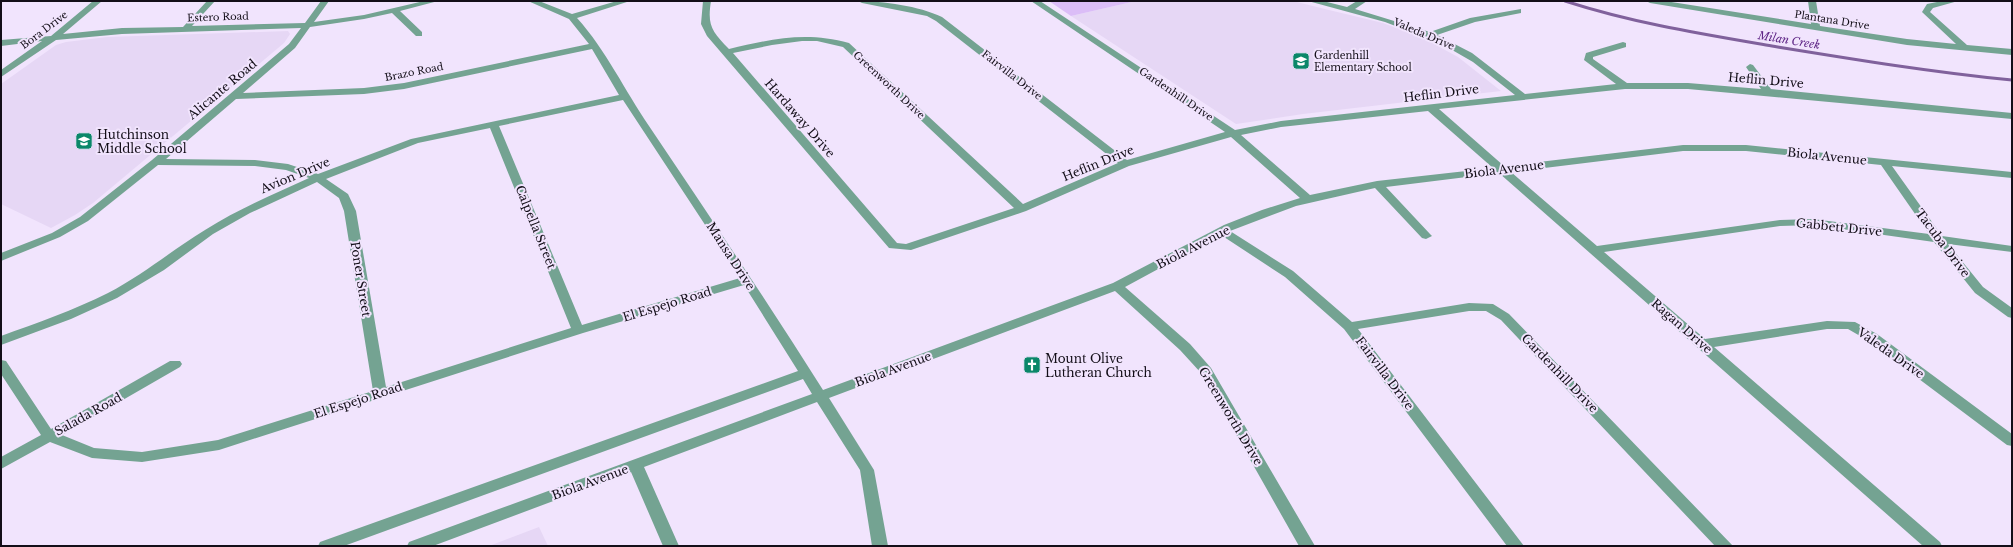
<svg xmlns="http://www.w3.org/2000/svg" width="2013" height="547" viewBox="0 0 2013 547" font-family="'Libre Baskerville',serif">
<rect width="100%" height="100%" fill="#f1e4fd"/>
<g fill="#e6d7f5">
<path d="M 1136,1 L 1293,1 L 1329,10 L 1383,23 L 1423,38 L 1458,57 L 1501,91 L 1303,114 L 1236,124 L 1071,16 Z"/>
<path d="M 288,31 L 290,34 L 284,43 L 93,203 L 75,215 L 51,228 L 1,204 L 1,84 L 56,45 L 66,42 L 107,37 Z"/>
<path d="M 539,527 L 548,546 L 489,546 Z"/>
</g>
<path fill="#dbbdf7" d="M 1049,1 L 1136,1 L 1071,16 Z"/>
<g fill="none" stroke-linecap="round" stroke-linejoin="round">
<path stroke="#80619c" stroke-width="3" d="M 1565,1 C 1633,23 1702,34 1772,46 C 1852,59 1931,72 2012,80"/>
<g fill="#74a392" fill-rule="evenodd">
<path d="M 93,1 L 102,1 L 63,34 L 122,28 L 183,27 L 207,1 L 215,1 L 192,26 L 305,23 L 321,1 L 329,1 L 314,22 L 364,15 L 424,1 L 438,1 L 400,11 L 422,32 L 422,36 L 416,36 L 392,13 L 364,19 L 310,27 L 295,48 L 243,93 L 364,88 L 404,83 L 589,44 L 569,19 L 528,1 L 539,1 L 572,14 L 617,1 L 630,1 L 577,18 C 606,50 625,91 649,126 C 708,214 767,301 823,390 L 1113,283 L 1224,225 L 1262,210 L 1300,198 L 1231,137 L 1129,166 L 1026,211 L 911,250 L 889,248 L 707,36 L 701,24 L 703,1 L 711,1 C 707,26 712,31 729,49 C 771,39 806,31 849,43 L 1023,204 L 1118,163 L 936,21 L 927,16 L 862,3 L 858,1 C 883,1 919,6 942,17 L 1127,160 L 1225,132 L 1031,1 L 1040,1 L 1235,130 L 1281,121 L 1515,95 L 1473,62 L 1440,43 L 1385,22 L 1308,1 L 1323,1 L 1347,7 L 1357,1 L 1367,1 L 1355,9 L 1430,32 L 1470,18 L 1521,9 L 1521,13 L 1475,22 L 1437,35 L 1472,53 L 1525,94 L 1616,84 L 1584,60 L 1586,53 L 1623,42 L 1626,43 L 1626,47 L 1593,57 L 1593,59 L 1627,83 L 1688,83 L 1761,89 L 1746,67 L 1750,64 L 1753,65 L 1771,89 L 2012,113 L 2012,119 L 1688,89 L 1625,89 L 1439,109 L 1504,166 L 1683,145 L 1746,145 L 2012,172 L 2012,178 L 1892,166 L 1942,236 L 2012,246 L 2012,252 L 1948,244 L 1983,287 L 2012,308 L 2012,318 L 2008,317 L 1975,293 L 1934,242 L 1813,225 L 1780,226 L 1604,252 L 1705,339 L 1827,321 L 1855,322 L 1877,334 L 2012,434 L 2012,446 L 2007,445 L 1867,340 L 1848,329 L 1827,329 L 1714,347 L 1940,542 L 1942,546 L 1923,546 L 1499,173 L 1386,187 L 1430,234 L 1432,236 L 1426,239 L 1422,238 L 1375,188 L 1296,206 L 1230,231 L 1293,271 L 1352,322 L 1469,303 L 1493,304 L 1509,314 L 1733,546 L 1715,546 L 1501,320 L 1486,311 L 1469,311 L 1358,329 L 1524,546 L 1507,546 L 1344,329 L 1285,277 L 1221,235 L 1125,287 L 1190,344 L 1211,368 L 1315,546 L 1299,546 L 1201,373 L 1180,350 L 1115,291 L 829,398 L 874,470 L 888,546 L 872,546 L 860,470 L 817,402 L 644,467 L 679,546 L 663,546 L 631,472 L 433,546 L 407,546 L 409,542 L 812,394 L 803,379 L 344,546 L 318,546 L 320,542 L 798,371 L 744,285 L 583,333 L 219,450 L 142,462 L 92,458 L 50,442 L 1,469 L 1,457 L 41,435 L 1,374 L 1,360 L 6,361 L 51,429 L 170,361 L 180,361 L 182,364 L 180,367 L 62,435 L 94,448 L 142,452 L 218,440 L 373,391 L 344,211 L 339,198 L 317,182 L 250,213 L 213,234 L 164,270 L 117,298 L 71,319 L 1,345 L 1,336 C 37,323 74,310 108,293 C 143,275 172,250 205,230 C 238,209 274,194 309,178 L 286,170 L 255,166 L 158,165 L 88,221 L 60,237 L 1,261 L 1,253 L 52,233 L 80,217 L 152,160 L 289,44 L 301,28 L 122,34 L 56,40 L 1,77 L 1,70 L 42,41 L 1,46 L 1,40 L 51,36 ZM 802,41 L 817,41 L 843,47 L 1014,208 L 906,244 L 897,243 L 733,53 L 772,45 ZM 592,49 L 619,95 L 411,139 L 318,174 L 288,164 L 255,160 L 166,159 L 236,99 L 364,94 L 404,89 ZM 623,100 L 740,278 L 582,325 L 499,126 ZM 1428,111 L 1493,168 L 1377,181 L 1310,195 L 1241,135 L 1281,127 ZM 490,128 L 571,328 L 386,387 L 356,211 L 348,194 L 326,179 L 418,143 ZM 1683,151 L 1746,151 L 1881,165 L 1929,234 L 1813,219 L 1780,220 L 1597,246 L 1511,172 Z"/>
<path d="M 1646,1 L 1665,1 L 1811,24 L 1808,1 L 1816,1 L 1820,26 L 1907,39 L 1956,44 L 1922,12 L 1927,4 L 1942,1 L 1958,1 L 1933,8 L 1930,12 L 1967,45 L 2012,49 L 2012,55 L 1907,45 L 1650,3 Z"/>
</g>
</g>
<defs>
<symbol id="school-square" viewBox="-11 -11 22 22"><rect x="-9" y="-9" width="18" height="18" rx="4" fill="#0a8769" stroke="#f1e4fd"/><path d="M0-5L7-2L0 1L-7-2ZM-4 1L0 2.5L4 1V4Q0 6-4 4Z" fill="#fff"/></symbol>
<symbol id="church-square" viewBox="-11 -11 22 22"><rect x="-9" y="-9" width="18" height="18" rx="4" fill="#0a8769" stroke="#f1e4fd"/><path d="M-1.2-6h2.4v3.5h3.3v2.4h-3.3V6h-2.4V-.1h-3.3v-2.4h3.3Z" fill="#fff"/></symbol>
</defs>
<g fill-rule="evenodd">
<use href="#school-square" x="1291" y="51" width="20" height="20"/>
<use href="#school-square" x="74" y="131" width="20" height="20"/>
<use href="#church-square" x="1022" y="355" width="20" height="20"/>
</g>
<g text-anchor="middle" dominant-baseline="central" stroke-width="4" stroke-linejoin="round" paint-order="stroke">
<g font-size="10" fill="#130e18" stroke="#f1e4fd">
<text transform="translate(218 17) rotate(-2)">Estero Road</text>
<text transform="translate(1832 20) rotate(9)">Plantana Drive</text>
<text transform="translate(44 30) rotate(-37)">Bora Drive</text>
<text transform="translate(1424 34) rotate(23)">Valeda Drive</text>
<text transform="translate(414 72) rotate(-11)">Brazo Road</text>
<text transform="translate(1012 75) rotate(38)">Fairvilla Drive</text>
<text transform="translate(889 85) rotate(43)">Greenworth Drive</text>
<text transform="translate(1176 94) rotate(34)">Gardenhill Drive</text>
</g>
<g font-size="10" fill="#130e18" stroke="#f1e4fd" text-anchor="start">
<text x="1314" y="55">Gardenhill<tspan x="1314" dy="12">Elementary School</tspan></text>
</g>
<g font-size="11" font-style="italic" fill="#5f2686" stroke="#f1e4fd">
<text transform="translate(1789 40) rotate(9)">Milan Creek</text>
</g>
<g font-size="12" fill="#130e18" stroke="#f1e4fd">
<text transform="translate(1766 80) rotate(5)">Heflin Drive</text>
<text transform="translate(222 89) rotate(-40)">Alicante Road</text>
<text transform="translate(1441 93) rotate(-7)">Heflin Drive</text>
<text transform="translate(800 118) rotate(49)">Hardaway Drive</text>
<text transform="translate(1827 156) rotate(6)">Biola Avenue</text>
<text transform="translate(1098 163) rotate(-22)">Heflin Drive</text>
<text transform="translate(1504 169) rotate(-7)">Biola Avenue</text>
<text transform="translate(295 175) rotate(-23)">Avion Drive</text>
<text transform="translate(536 227) rotate(68)">Calpella Street</text>
<text transform="translate(1839 227) rotate(6)">Gabbett Drive</text>
<text transform="translate(1943 243) rotate(53)">Tacuba Drive</text>
<text transform="translate(1193 247) rotate(-27)">Biola Avenue</text>
<text transform="translate(731 256) rotate(57)">Mansa Drive</text>
<text transform="translate(361 279) rotate(81)">Poner Street</text>
<text transform="translate(667 304) rotate(-17)">El Espejo Road</text>
<text transform="translate(1682 326) rotate(41)">Ragan Drive</text>
<text transform="translate(1891 353) rotate(35)">Valeda Drive</text>
<text transform="translate(893 369) rotate(-20)">Biola Avenue</text>
<text transform="translate(1385 373) rotate(53)">Fairvilla Drive</text>
<text transform="translate(1560 373) rotate(46)">Gardenhill Drive</text>
<text transform="translate(358 400) rotate(-18)">El Espejo Road</text>
<text transform="translate(88 414) rotate(-29)">Salada Road</text>
<text transform="translate(1231 416) rotate(59)">Greenworth Drive</text>
<text transform="translate(590 482) rotate(-20)">Biola Avenue</text>
</g>
<g font-size="12" fill="#130e18" stroke="#f1e4fd" text-anchor="start">
<text x="97" y="134">Hutchinson<tspan x="97" dy="14">Middle School</tspan></text>
<text x="1045" y="358">Mount Olive<tspan x="1045" dy="14">Lutheran Church</tspan></text>
</g>
</g>
<rect width="2013" height="547" fill="none" stroke="#130e18" stroke-width="4"/>
</svg>
